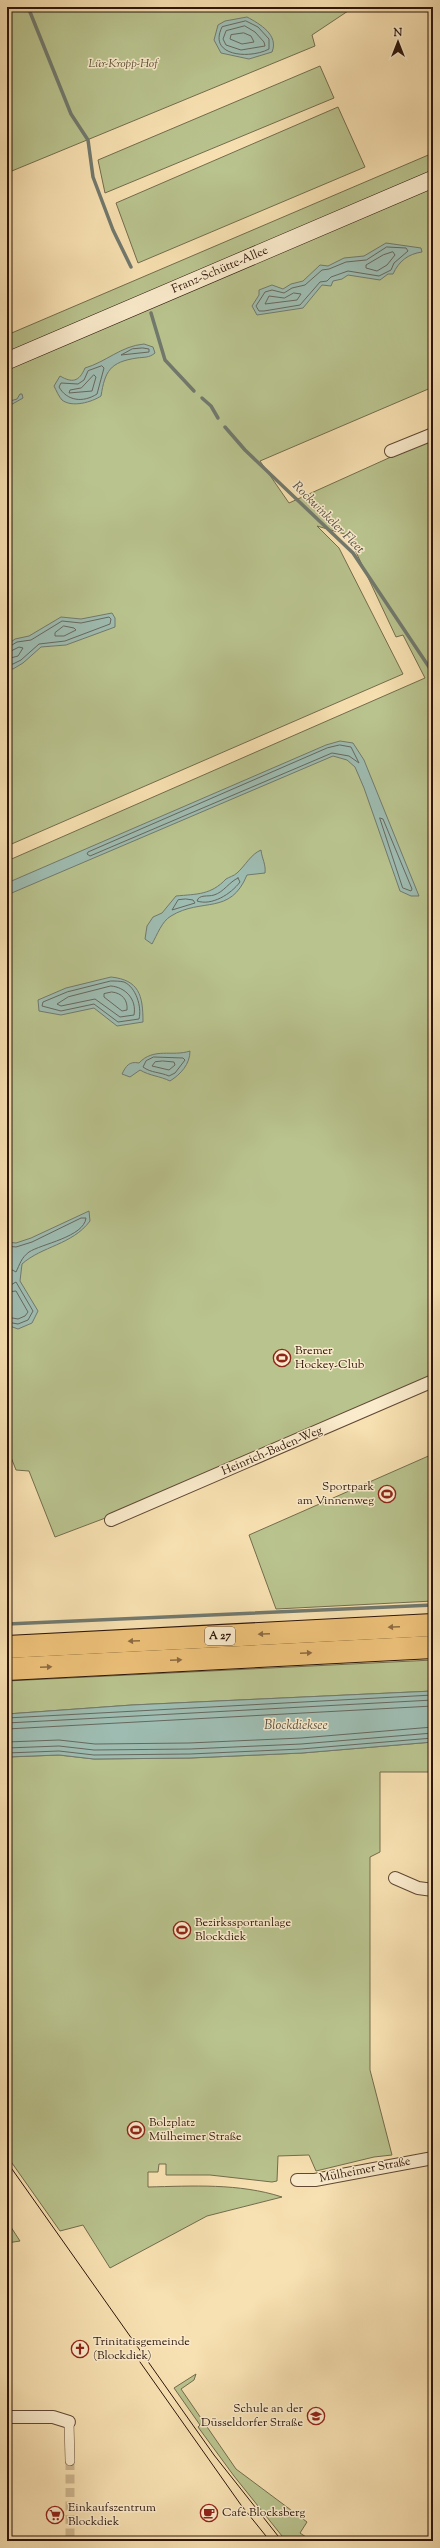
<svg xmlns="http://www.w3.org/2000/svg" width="440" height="2548" viewBox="0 0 440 2548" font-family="'Sorts Mill Goudy',serif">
<rect width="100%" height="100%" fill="#f7e0b1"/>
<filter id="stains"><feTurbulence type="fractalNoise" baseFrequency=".005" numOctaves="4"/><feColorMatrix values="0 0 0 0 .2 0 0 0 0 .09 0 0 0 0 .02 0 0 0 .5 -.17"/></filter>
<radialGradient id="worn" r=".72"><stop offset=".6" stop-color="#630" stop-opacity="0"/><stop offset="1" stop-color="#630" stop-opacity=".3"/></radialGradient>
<g fill="#b9c38e" stroke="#736c4c">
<path d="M 7,7 L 354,7 L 312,35 L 315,46 L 7,173 Z"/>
<path d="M 320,66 L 334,98 L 105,193 L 98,160 Z"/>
<path d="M 338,107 L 365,167 L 138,263 L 116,203 Z"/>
<path d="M 433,153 L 433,174 L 7,356 L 7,335 Z"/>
<path d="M 427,186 L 433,200 L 433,387 L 260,461 L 289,503 L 433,438 L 433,1377 L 161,1497 L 55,1537 L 29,1471 L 16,1470 L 7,1447 L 7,861 L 425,678 L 403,635 L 396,637 L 348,535 L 317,526 L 339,548 L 403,674 L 7,846 L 7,366 Z"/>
<path d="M 433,1454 L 433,1601 L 276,1609 L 249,1535 Z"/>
<path d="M 433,1660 L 433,1691 L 132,1705 L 7,1714 L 7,1681 Z"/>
<path d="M 433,1742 L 433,1772 L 380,1772 L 380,1852 L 370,1857 L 370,2070 L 392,2155 L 374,2157 L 316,2171 L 309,2155 L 278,2156 L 277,2181 L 272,2182 L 210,2175 L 166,2175 L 166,2164 L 159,2164 L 158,2172 L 148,2172 L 148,2187 C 192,2186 239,2183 282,2197 L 207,2216 L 110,2268 L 83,2225 L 60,2231 L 7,2156 L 7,1757 L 59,1755 L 94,1759 L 190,1758 L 302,1753 Z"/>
<path d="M 7,2221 L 20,2241 L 7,2243 Z"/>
<path d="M 196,2374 L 194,2380 L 181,2389 L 236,2469 L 307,2522 L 300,2533 L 312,2541 L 286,2541 L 234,2476 L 198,2427 L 200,2425 L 174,2388 Z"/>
</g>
<g fill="#9ebcb1" stroke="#71796e">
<path d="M 247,17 C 260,24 279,35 272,52 L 249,59 L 221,53 L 214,40 L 218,25 L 225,21 Z"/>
<path d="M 386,243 L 421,248 L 422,252 C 408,254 399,261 393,274 L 388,274 L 380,280 L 348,275 L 342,279 L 333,281 L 331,286 L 322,285 L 303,308 L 257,315 L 252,306 L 259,295 L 259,290 L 272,285 L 283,289 L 291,284 L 303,281 L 320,265 L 328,266 L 344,258 L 364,256 Z"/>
<path d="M 144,344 L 153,347 L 155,353 C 149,358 144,357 137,358 C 110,362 105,371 101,396 C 92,402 72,408 62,400 C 59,397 56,390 54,386 L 60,376 C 72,383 79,382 85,368 C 106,362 121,346 144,344 Z"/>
<path d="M 20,394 L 22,394 L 23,398 L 7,407 L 7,402 L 17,399 Z"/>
<path d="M 112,613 L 115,618 L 115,627 L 66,645 L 41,647 L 23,663 L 13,669 L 7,668 L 7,645 L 15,639 L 29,636 L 61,617 L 81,619 Z"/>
<path d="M 340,741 L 353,743 L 364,760 L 419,896 L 411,896 L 400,891 L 364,788 L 355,767 L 347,760 L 333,756 L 7,895 L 7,883 L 326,745 Z"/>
<path d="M 261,850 C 262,859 266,864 265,873 L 247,875 C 230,916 202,897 171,916 C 162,921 157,935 152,944 L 145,939 L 147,926 L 153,917 L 162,913 L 176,896 C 197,894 211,895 226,879 C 229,877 234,876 237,873 C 245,866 251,854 261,850 Z"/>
<path d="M 111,977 C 139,980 143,995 143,1022 L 117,1026 L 94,1008 L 61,1015 L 39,1011 L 38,1000 L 66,988 Z"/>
<path d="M 190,1051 C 190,1064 181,1074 170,1081 C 160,1076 150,1076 140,1070 L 130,1077 L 122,1074 C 126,1066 129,1061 139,1063 C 154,1047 172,1057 190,1051 Z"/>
<path d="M 89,1211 L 90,1221 C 72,1245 42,1246 22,1264 L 20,1281 L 38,1311 L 32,1323 L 18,1329 L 7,1325 L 9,1272 L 7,1269 L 7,1242 L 16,1243 L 31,1238 Z"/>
<path d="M 433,1691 L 433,1742 L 302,1753 L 190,1758 L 94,1759 L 59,1755 L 7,1757 L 7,1714 L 132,1705 Z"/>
</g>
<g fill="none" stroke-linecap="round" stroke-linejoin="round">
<g stroke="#66685e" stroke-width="1">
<path d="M 246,21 L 258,27 L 269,39 L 269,49 C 251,59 207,57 222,27 Z"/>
<path d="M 245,26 L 255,32 L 264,42 L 265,46 L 241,50 L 226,45 L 223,39 L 226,31 Z"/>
<path d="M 244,33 L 251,36 L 254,42 L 242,44 L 230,39 L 231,35 Z"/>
<path d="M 387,247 L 406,248 L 408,251 L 394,263 L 391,270 L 379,276 L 348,271 L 331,277 L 327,281 L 320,282 L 300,305 L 264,311 L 259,311 L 256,306 L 265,292 L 272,290 L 284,293 L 292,288 L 305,285 L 322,270 L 329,269 L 346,262 L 366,260 Z"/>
<path d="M 393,252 L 395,255 L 387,265 L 377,271 L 366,268 L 366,265 L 383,255 Z"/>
<path d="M 294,293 L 301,294 L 297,300 L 265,304 L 269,296 L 284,298 Z"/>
<path d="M 143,348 L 149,349 L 149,352 L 121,355 L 132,349 Z"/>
<path d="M 102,366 L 104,368 L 97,394 C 83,403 67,401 59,387 L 61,383 L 78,384 L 84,380 L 88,371 Z"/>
<path d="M 94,375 L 96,377 L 92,391 L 69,393 L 70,390 L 81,388 Z"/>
<path d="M 64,626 L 74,628 L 76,630 L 64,636 L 55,636 L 55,633 Z"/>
<path d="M 7,648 L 17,642 L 31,640 L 62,621 L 81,623 L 109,617 L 111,619 L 110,624 L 65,641 L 39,644 L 21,660 L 13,664 L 7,664"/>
<path d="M 7,653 L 19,647 L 23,648 L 18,656 L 7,659"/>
<path d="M 340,745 L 351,747 L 359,763 L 349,756 L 332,753 L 90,856 L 87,854 L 88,852 L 327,748 Z"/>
<path d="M 380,818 L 383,819 L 412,889 L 411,891 L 403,888 Z"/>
<path d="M 238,878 L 240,882 C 231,894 212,906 197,901 C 199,894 208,897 214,895 C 224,892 229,882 238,878 Z"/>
<path d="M 186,899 L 193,900 L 195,903 L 172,910 L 178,900 Z"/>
<path d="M 111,981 C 115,981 120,981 124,982 C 136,987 142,1007 139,1019 L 118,1022 L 94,1004 L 61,1011 L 42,1006 L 43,1002 L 67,992 Z"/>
<path d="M 111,986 C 125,987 137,999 134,1015 L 120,1017 L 95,999 L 61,1006 L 57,1004 L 68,997 Z"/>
<path d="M 112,992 C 122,993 128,1000 127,1010 L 122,1011 L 104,997 L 104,994 Z"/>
<path d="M 154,1057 L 183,1058 L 185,1060 L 175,1073 L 169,1076 C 160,1072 151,1073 143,1067 L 146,1061 Z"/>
<path d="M 163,1061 L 174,1062 L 175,1065 L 169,1070 L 152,1066 L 155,1062 Z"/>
<path d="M 7,1246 L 16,1247 L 32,1242 L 81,1218 L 86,1218 C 84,1237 41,1244 29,1252 C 21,1258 20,1264 16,1272 L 7,1267"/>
<path d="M 7,1287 L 16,1282 L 33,1311 L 28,1320 L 18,1324 L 7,1322"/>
<path d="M 7,1292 L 16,1291 L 28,1312 L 25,1316 L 18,1319 L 7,1317"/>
<path d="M 7,1718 L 433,1695"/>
<path d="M 7,1723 L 433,1700"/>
<path d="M 7,1729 L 433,1706"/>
<path d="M 7,1742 L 59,1740 L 95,1744 L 189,1743 L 301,1738 L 433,1727"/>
<path d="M 7,1748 L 59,1746 L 94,1750 L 190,1749 L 301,1744 L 433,1733"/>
<path d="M 7,1753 L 59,1751 L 94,1755 L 190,1754 L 301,1749 L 433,1738"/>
</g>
<g stroke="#71796e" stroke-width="3.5">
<path d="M 28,7 L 71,114 L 88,140 L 93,177 L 113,230 L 131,267"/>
<path d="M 151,313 L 165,360 L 194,391"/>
<path d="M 202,398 L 211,406 L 218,418"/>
<path d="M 225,427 L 245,450 L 353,553 L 433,673"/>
<path d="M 7,1624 L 433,1605"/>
</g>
<path stroke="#cfb790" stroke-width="9" stroke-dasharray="9 4.5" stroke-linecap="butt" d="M 70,2461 L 70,2541"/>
<defs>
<path id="pedestrian" d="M 69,2422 L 70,2461"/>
<g id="minor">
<path d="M 391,451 L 433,434"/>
<path d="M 111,1520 L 433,1381"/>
<path d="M 395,1878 L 418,1888 L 433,1890"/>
<path d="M 297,2180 L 315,2180 L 433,2158"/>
<path d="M 7,2417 L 53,2417 L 69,2422"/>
</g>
<path id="secondary" d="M 7,361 L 433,179"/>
<g id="motorway">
<path d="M 7,1647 L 433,1625"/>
<path d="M 7,1669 L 433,1647"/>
</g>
</defs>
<use href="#pedestrian" stroke="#604834" stroke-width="10"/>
<use href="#minor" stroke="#604834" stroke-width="14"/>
<use href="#secondary" stroke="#2d150a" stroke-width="18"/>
<use href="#motorway" stroke="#2d150a" stroke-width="24"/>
<use href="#pedestrian" stroke="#faebcc" stroke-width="9"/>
<use href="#minor" stroke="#faebcc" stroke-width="12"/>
<use href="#secondary" stroke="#faebcc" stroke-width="17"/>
<use href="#motorway" stroke="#ecc078" stroke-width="22"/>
<g stroke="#2d150a" stroke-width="1">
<path d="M 7,2162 L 214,2455 L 282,2541"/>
<path d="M 140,2362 L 241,2505 L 270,2541"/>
</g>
</g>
<defs><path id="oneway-solid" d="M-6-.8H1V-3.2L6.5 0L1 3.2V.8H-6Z"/></defs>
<g fill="#8c6a41">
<use href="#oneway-solid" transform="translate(394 1627) rotate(177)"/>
<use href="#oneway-solid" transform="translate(264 1634) rotate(177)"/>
<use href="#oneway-solid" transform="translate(134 1641) rotate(177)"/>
<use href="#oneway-solid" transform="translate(306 1653) rotate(-3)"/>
<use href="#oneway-solid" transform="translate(176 1660) rotate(-3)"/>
<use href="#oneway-solid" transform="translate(46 1667) rotate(-3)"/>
</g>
<defs>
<symbol id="stadium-ring" viewBox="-11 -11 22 22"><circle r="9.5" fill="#faebcc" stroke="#8f2418" stroke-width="1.5"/><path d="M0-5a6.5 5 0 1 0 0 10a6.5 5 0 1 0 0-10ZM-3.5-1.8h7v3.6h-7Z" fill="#8f2418"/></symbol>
<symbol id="church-ring" viewBox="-11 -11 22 22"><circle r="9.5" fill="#faebcc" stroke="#8f2418" stroke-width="1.5"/><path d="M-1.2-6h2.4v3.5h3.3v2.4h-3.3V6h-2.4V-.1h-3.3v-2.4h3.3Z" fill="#8f2418"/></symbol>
<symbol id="school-ring" viewBox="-11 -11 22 22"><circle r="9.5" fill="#faebcc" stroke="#8f2418" stroke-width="1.5"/><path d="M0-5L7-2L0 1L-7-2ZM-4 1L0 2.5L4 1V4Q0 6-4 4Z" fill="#8f2418"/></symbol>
<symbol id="cafe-ring" viewBox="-11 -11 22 22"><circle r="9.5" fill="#faebcc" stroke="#8f2418" stroke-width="1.5"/><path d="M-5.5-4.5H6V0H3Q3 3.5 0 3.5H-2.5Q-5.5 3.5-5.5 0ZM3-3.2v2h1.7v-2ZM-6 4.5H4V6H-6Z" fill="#8f2418"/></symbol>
<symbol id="supermarket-ring" viewBox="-11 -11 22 22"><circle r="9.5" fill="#faebcc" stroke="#8f2418" stroke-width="1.5"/><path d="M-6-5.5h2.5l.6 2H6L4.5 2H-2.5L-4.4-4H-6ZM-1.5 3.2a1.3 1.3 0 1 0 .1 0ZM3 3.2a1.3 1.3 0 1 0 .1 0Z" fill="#8f2418"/></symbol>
</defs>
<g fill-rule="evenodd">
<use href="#stadium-ring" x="272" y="1348" width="20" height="20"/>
<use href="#stadium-ring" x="377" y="1484" width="20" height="20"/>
<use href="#stadium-ring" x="172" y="1920" width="20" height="20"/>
<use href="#stadium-ring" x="126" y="2120" width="20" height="20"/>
<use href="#church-ring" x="70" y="2339" width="20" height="20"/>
<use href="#school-ring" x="306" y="2406" width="20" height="20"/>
<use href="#cafe-ring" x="199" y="2503" width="20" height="20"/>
<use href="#supermarket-ring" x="45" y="2505" width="20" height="20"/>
</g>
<g text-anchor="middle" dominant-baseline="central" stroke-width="3" stroke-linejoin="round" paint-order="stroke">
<rect fill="#faebcc" stroke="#6a5544" stroke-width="1" x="205" y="1627" width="30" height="18" rx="3"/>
<g font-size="11" font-weight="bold" fill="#2d150a">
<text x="220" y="1636">A 27</text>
</g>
<g font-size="12" font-style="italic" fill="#5e5238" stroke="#faebcc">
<text x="123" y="64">Lür-Kropp-Hof</text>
</g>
<g font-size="12" fill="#2d150a" stroke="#faebcc">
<text transform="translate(220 270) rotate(-23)">Franz-Schütte-Allee</text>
<text transform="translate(272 1451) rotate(-23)">Heinrich-Baden-Weg</text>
<text transform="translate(365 2170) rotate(-11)">Mülheimer Straße</text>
</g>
<g font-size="12" fill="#2d150a" stroke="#faebcc" text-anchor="start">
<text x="295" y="1351">Bremer<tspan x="295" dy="14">Hockey-Club</tspan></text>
<text x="374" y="1487" text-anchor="end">Sportpark<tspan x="374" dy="14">am Vinnenweg</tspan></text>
<text x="195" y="1923">Bezirkssportanlage<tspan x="195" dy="14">Blockdiek</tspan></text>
<text x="149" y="2123">Bolzplatz<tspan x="149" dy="14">Mülheimer Straße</tspan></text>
<text x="93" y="2342">Trinitatisgemeinde<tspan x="93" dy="14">(Blockdiek)</tspan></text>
<text x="303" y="2409" text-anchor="end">Schule an der<tspan x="303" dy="14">Düsseldorfer Straße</tspan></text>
<text x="68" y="2508">Einkaufszentrum<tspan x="68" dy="14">Blockdiek</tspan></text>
<text x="222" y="2513">Cafe Blocksberg</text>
</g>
<g font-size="13" font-style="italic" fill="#554f44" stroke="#faebcc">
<text transform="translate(328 518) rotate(45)">Rockwinkeler Fleet</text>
<text x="296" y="1726">Blockdieksee</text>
</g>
</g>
<rect width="440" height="2548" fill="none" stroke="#f7e0b1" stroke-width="24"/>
<rect x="8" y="8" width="424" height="2532" fill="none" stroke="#2d150a" stroke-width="2"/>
<rect x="12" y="12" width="416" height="2524" fill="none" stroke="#2d150a"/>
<g transform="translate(398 42)" stroke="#faebcc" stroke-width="3" paint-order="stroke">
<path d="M0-3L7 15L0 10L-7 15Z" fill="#2d150a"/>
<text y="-6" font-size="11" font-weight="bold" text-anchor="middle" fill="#2d150a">N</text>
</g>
<rect width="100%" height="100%" filter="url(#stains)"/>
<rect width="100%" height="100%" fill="url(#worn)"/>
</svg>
